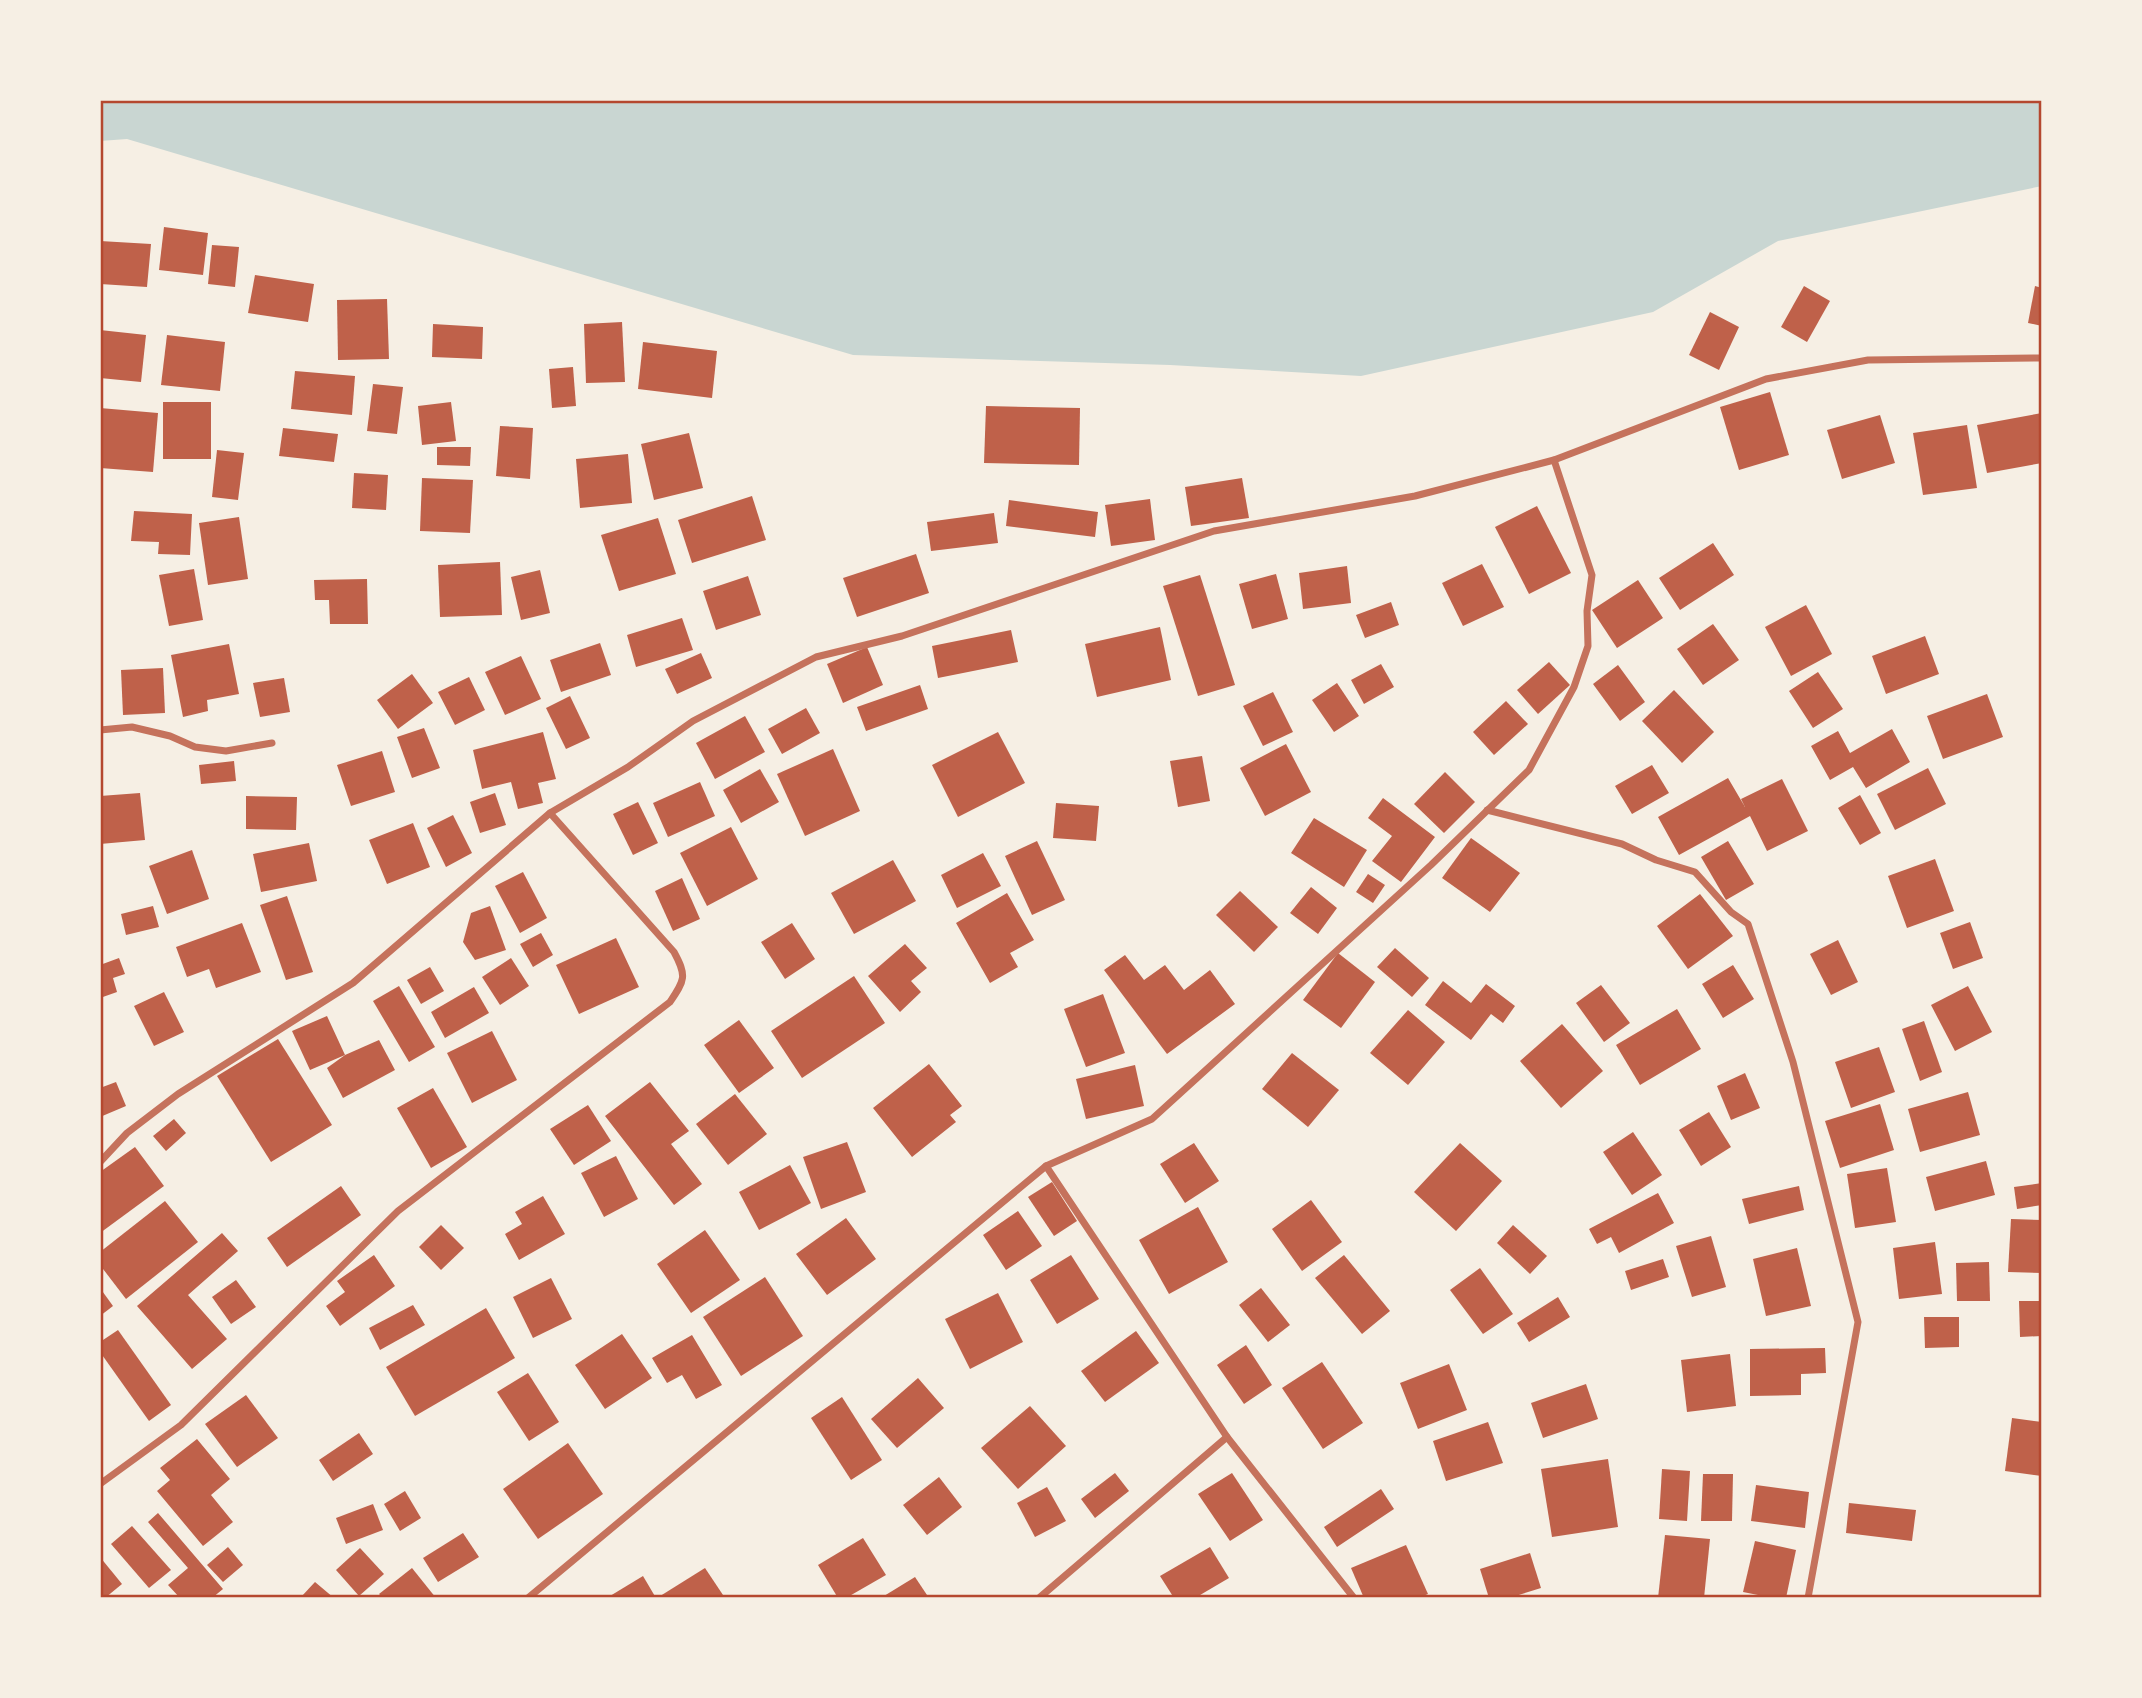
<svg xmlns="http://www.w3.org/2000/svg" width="2142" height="1698" viewBox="0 0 2142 1698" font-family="Spectral,serif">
<rect width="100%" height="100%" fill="#f6efe4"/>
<path fill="#c9d6d2" d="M 100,100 L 2042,100 L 2042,186 L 1778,241 L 1653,312 L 1361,376 L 1170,365 L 853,355 L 127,139 L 100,141 Z"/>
<g fill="#bf614a">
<path d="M 164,227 L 208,233 L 203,275 L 159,270 Z"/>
<path d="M 100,241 L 151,244 L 147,287 L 100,284 Z"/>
<path d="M 212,245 L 239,247 L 235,287 L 208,284 Z"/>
<path d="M 255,275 L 314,284 L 308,322 L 248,313 Z"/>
<path d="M 1804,286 L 1830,301 L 1807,342 L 1781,327 Z"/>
<path d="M 2035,286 L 2042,288 L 2042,326 L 2028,323 Z"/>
<path d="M 387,299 L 389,359 L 338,360 L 337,300 Z"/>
<path d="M 1710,312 L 1739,327 L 1719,370 L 1689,355 Z"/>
<path d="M 622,322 L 625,382 L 586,383 L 584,324 Z"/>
<path d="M 433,324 L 483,327 L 482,359 L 432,357 Z"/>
<path d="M 100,330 L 146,335 L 141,382 L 100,378 Z"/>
<path d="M 167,335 L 225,342 L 220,391 L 161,385 Z"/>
<path d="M 643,342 L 717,351 L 712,398 L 638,389 Z"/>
<path d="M 573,367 L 576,406 L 552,408 L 549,369 Z"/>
<path d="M 295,371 L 355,376 L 352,415 L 291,409 Z"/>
<path d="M 373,384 L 403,387 L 397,434 L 367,431 Z"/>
<path d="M 1770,392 L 1789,455 L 1739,470 L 1720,407 Z"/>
<rect x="163" y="402" width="48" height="57"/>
<path d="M 451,402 L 456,441 L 422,445 L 418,406 Z"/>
<path d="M 986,406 L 1080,408 L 1079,465 L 984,463 Z"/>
<path d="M 100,408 L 158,413 L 153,472 L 100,468 Z"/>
<path d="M 2042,413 L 2042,463 L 1987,473 L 1977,425 Z"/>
<path d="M 1880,415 L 1895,463 L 1842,479 L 1827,430 Z"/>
<path d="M 1967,425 L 1977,488 L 1923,495 L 1913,433 Z"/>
<path d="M 500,426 L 533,428 L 530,479 L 496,476 Z"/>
<path d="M 283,428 L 338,434 L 334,462 L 279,456 Z"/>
<path d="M 689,433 L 703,488 L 654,500 L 641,444 Z"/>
<path d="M 437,447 L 471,447 L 470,466 L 437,465 Z"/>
<path d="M 217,450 L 244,453 L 238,500 L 212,497 Z"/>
<path d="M 628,454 L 632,503 L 580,508 L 576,459 Z"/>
<path d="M 354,473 L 388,475 L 386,510 L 352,508 Z"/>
<path d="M 422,478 L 473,480 L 470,533 L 420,531 Z"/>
<path d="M 1242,478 L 1249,518 L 1191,526 L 1185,487 Z"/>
<path d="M 752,496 L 766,540 L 692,563 L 678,520 Z"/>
<path d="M 1150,499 L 1155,540 L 1111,546 L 1105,505 Z"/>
<path d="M 1009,500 L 1098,512 L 1095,537 L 1006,526 Z"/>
<path d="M 1537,506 L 1571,573 L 1529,594 L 1495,527 Z"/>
<path d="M 134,511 L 192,514 L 190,555 L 158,554 L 159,542 L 131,541 Z"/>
<path d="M 994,513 L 998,543 L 931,551 L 927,522 Z"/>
<path d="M 239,517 L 248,579 L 208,585 L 199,523 Z"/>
<path d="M 658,518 L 676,574 L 619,591 L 601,535 Z"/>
<path d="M 1713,543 L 1734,575 L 1680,610 L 1659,578 Z"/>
<path d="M 916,554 L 929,593 L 857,617 L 843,578 Z"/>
<path d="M 500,562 L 502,615 L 440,617 L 438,565 Z"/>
<path d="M 1482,564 L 1504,607 L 1463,626 L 1442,583 Z"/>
<path d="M 1347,566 L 1351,603 L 1303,609 L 1299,573 Z"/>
<path d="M 194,569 L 203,620 L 169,626 L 159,575 Z"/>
<path d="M 540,570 L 550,613 L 521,620 L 511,577 Z"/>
<path d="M 1276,574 L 1288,619 L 1252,629 L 1239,584 Z"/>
<path d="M 1200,575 L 1235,685 L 1198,696 L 1163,586 Z"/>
<path d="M 748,576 L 761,615 L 716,630 L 703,591 Z"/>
<path d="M 367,579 L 368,624 L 330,624 L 329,600 L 315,600 L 314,580 Z"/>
<path d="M 1638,580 L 1663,618 L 1617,648 L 1592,610 Z"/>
<path d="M 1391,602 L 1399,625 L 1365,638 L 1356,615 Z"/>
<path d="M 1806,605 L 1832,654 L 1791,676 L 1765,627 Z"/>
<path d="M 682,618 L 693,650 L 636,667 L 627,635 Z"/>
<path d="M 1713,624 L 1739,660 L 1703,685 L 1677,649 Z"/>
<path d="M 1160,627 L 1171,680 L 1097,697 L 1085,644 Z"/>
<path d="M 1011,630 L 1018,662 L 938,678 L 932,646 Z"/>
<path d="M 1925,636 L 1939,674 L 1886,694 L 1872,656 Z"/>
<path d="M 600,643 L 611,675 L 561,692 L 550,660 Z"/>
<path d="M 229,644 L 239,694 L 207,700 L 208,711 L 183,717 L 171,655 Z"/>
<path d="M 867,647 L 883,685 L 843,703 L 827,664 Z"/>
<path d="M 701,653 L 712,678 L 677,694 L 665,669 Z"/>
<path d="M 521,656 L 541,699 L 505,715 L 485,672 Z"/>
<path d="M 1549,662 L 1570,685 L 1538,714 L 1517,690 Z"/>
<path d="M 1381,664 L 1394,687 L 1364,704 L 1351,680 Z"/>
<path d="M 1618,665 L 1645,702 L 1620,721 L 1593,684 Z"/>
<path d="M 163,668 L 165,713 L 123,715 L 121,670 Z"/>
<path d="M 1818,672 L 1843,709 L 1813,728 L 1789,691 Z"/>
<path d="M 412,674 L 433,703 L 398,729 L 377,700 Z"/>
<path d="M 469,677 L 485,710 L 455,725 L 438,692 Z"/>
<path d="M 284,678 L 290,712 L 260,717 L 253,683 Z"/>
<path d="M 1337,683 L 1359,716 L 1334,732 L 1312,700 Z"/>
<path d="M 920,685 L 928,709 L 866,731 L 857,707 Z"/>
<path d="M 1674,690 L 1714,732 L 1682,763 L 1642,721 Z"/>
<path d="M 1273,692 L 1293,732 L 1263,746 L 1243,706 Z"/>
<path d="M 1987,694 L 2003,737 L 1943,759 L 1927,716 Z"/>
<path d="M 570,696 L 590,738 L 566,749 L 546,708 Z"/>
<path d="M 1506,701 L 1528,724 L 1494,755 L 1473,732 Z"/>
<path d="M 806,708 L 820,733 L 782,754 L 768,729 Z"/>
<path d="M 745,716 L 765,752 L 715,779 L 696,743 Z"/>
<path d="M 424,728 L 440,768 L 412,778 L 397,737 Z"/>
<path d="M 1892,729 L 1910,762 L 1866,788 L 1853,767 L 1830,780 L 1811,746 L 1838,731 L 1850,753 Z"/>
<path d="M 543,732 L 556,779 L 538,783 L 543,803 L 518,809 L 511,782 L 482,789 L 473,750 Z"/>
<path d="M 998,732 L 1025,783 L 958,817 L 932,765 Z"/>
<path d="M 1286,744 L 1311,792 L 1265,816 L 1240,768 Z"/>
<path d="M 833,749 L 860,811 L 805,836 L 777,774 Z"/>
<path d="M 382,751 L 395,792 L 351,806 L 337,765 Z"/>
<path d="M 1202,756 L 1210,801 L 1178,807 L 1170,761 Z"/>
<path d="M 234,761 L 236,781 L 201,784 L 199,765 Z"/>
<path d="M 1652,765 L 1669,793 L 1632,814 L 1615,786 Z"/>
<path d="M 1928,768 L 1946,804 L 1895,830 L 1877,794 Z"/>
<path d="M 760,769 L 779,802 L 741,823 L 723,790 Z"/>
<path d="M 1445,772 L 1475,802 L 1444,833 L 1414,804 Z"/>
<path d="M 1728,778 L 1745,807 L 1741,799 L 1782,779 L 1808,831 L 1767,851 L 1750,816 L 1679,855 L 1658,817 Z"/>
<path d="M 700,782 L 715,816 L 668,837 L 653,803 Z"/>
<path d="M 140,793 L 145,840 L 100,844 L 100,796 Z"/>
<path d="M 495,793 L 506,825 L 480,833 L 470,802 Z"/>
<path d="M 1860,795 L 1881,833 L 1860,845 L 1838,808 Z"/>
<path d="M 246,796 L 297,797 L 296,830 L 246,829 Z"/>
<path d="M 1383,798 L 1435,837 L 1401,882 L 1372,861 L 1392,836 L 1368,818 Z"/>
<path d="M 638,802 L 658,843 L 633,855 L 613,814 Z"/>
<path d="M 1056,803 L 1099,806 L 1096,841 L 1053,838 Z"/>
<path d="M 453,815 L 472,853 L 446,867 L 427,828 Z"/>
<path d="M 1314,818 L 1367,850 L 1344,887 L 1291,853 Z"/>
<path d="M 413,823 L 430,867 L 387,884 L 369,840 Z"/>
<path d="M 731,827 L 758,879 L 707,906 L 680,853 Z"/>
<path d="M 1471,838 L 1520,873 L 1490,912 L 1442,878 Z"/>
<path d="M 1037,841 L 1065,900 L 1032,915 L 1005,856 Z"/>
<path d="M 1728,841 L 1754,884 L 1726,900 L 1701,857 Z"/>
<path d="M 309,843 L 317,881 L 261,892 L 253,854 Z"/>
<path d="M 192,850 L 209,899 L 167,914 L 149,866 Z"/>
<path d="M 983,853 L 1001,886 L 957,908 L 941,875 Z"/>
<path d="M 1935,859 L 1954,911 L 1907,928 L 1888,876 Z"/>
<path d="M 893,860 L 916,901 L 854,934 L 831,893 Z"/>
<path d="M 523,872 L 547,918 L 520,933 L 495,886 Z"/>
<path d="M 1368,874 L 1385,885 L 1373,903 L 1356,892 Z"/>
<path d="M 682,878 L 700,919 L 673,931 L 655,891 Z"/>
<path d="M 1311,887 L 1337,908 L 1318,934 L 1290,913 Z"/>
<path d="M 1240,891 L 1278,927 L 1254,952 L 1216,915 Z"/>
<path d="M 1007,893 L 1034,940 L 1010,953 L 1018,967 L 990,983 L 956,923 Z"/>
<path d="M 1700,894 L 1733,936 L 1688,969 L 1657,926 Z"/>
<path d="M 287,896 L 313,972 L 286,980 L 260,905 Z"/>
<path d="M 153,906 L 159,927 L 126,935 L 121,914 Z"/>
<path d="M 490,906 L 506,950 L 475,960 L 463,942 L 471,913 Z"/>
<path d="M 1970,922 L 1983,958 L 1953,969 L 1940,933 Z"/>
<path d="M 242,923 L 261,972 L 216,988 L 209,969 L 187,977 L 176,947 Z"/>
<path d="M 792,923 L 815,959 L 785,979 L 761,942 Z"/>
<path d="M 541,933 L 553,955 L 533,967 L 520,944 Z"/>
<path d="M 616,938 L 639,987 L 579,1014 L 556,965 Z"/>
<path d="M 1838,940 L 1858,982 L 1831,995 L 1810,954 Z"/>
<path d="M 905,944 L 927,968 L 911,981 L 921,992 L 900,1012 L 868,976 Z"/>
<path d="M 1395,948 L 1429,978 L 1412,997 L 1377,967 Z"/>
<path d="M 1338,953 L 1375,982 L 1341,1028 L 1303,1000 Z"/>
<path d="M 1125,955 L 1144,980 L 1165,965 L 1184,990 L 1210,970 L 1235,1004 L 1167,1054 L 1104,970 Z"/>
<path d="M 119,958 L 125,974 L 113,978 L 117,992 L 100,998 L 100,965 Z"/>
<path d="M 511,958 L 529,986 L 500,1005 L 482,977 Z"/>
<path d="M 1733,965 L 1754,999 L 1723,1018 L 1702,984 Z"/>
<path d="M 430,967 L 444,991 L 421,1004 L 407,980 Z"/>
<path d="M 854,976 L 885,1023 L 802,1078 L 771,1031 Z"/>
<path d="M 1443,981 L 1471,1003 L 1486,984 L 1515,1006 L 1503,1023 L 1491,1014 L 1471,1040 L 1425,1005 Z"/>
<path d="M 1601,985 L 1630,1023 L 1604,1042 L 1576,1003 Z"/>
<path d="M 399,986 L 435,1047 L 409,1062 L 373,1001 Z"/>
<path d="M 1968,986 L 1992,1032 L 1955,1051 L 1931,1005 Z"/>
<path d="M 474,987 L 489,1013 L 445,1038 L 431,1012 Z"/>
<path d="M 164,992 L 184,1032 L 154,1046 L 134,1006 Z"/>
<path d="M 1103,994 L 1125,1053 L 1086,1067 L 1064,1009 Z"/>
<path d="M 1677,1009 L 1701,1049 L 1640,1085 L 1616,1045 Z"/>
<path d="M 1408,1010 L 1445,1042 L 1408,1085 L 1370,1053 Z"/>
<path d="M 327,1016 L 345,1055 L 310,1070 L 292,1031 Z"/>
<path d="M 739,1020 L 774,1068 L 739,1093 L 704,1045 Z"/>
<path d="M 1924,1021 L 1942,1072 L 1920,1081 L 1902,1029 Z"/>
<path d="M 1562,1024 L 1603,1071 L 1561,1108 L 1520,1061 Z"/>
<path d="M 492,1031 L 517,1080 L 472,1103 L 447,1053 Z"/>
<path d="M 278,1039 L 332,1125 L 271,1162 L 217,1076 Z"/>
<path d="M 379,1040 L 395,1070 L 343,1098 L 327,1068 L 345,1055 Z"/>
<path d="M 1879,1047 L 1895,1092 L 1851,1108 L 1835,1062 Z"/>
<path d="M 1292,1053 L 1339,1090 L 1308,1127 L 1262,1089 Z"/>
<path d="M 929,1064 L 962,1106 L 950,1115 L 956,1122 L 912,1157 L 873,1108 Z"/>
<path d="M 1135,1065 L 1144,1106 L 1086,1119 L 1076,1079 Z"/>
<path d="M 1745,1073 L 1760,1108 L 1731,1120 L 1717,1086 Z"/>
<path d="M 116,1082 L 126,1106 L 100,1117 L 100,1088 Z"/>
<path d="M 650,1082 L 689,1131 L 671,1144 L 702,1184 L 674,1205 L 605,1116 Z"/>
<path d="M 433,1088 L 467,1147 L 431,1168 L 397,1108 Z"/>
<path d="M 1968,1092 L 1980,1135 L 1920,1152 L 1908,1109 Z"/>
<path d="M 735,1094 L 767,1134 L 728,1165 L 696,1124 Z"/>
<path d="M 1880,1104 L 1894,1150 L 1840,1168 L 1825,1121 Z"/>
<path d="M 588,1105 L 611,1141 L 574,1165 L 550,1129 Z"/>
<path d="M 1709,1112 L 1731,1147 L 1701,1166 L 1679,1130 Z"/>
<path d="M 174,1119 L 186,1133 L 166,1151 L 153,1136 Z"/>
<path d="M 1633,1132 L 1662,1175 L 1632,1195 L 1603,1152 Z"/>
<path d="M 847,1142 L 866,1192 L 821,1209 L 803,1157 Z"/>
<path d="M 1194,1143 L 1219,1181 L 1185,1203 L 1160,1164 Z"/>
<path d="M 1460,1143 L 1502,1181 L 1456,1231 L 1414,1192 Z"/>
<path d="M 135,1147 L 164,1186 L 100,1233 L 100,1172 Z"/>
<path d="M 616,1156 L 638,1199 L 604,1217 L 581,1173 Z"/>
<path d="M 1986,1161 L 1995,1195 L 1935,1211 L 1926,1177 Z"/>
<path d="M 790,1165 L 811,1203 L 759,1230 L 739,1192 Z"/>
<path d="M 1887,1168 L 1896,1222 L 1855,1228 L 1847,1174 Z"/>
<path d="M 1052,1182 L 1077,1221 L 1054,1236 L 1028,1197 Z"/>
<path d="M 2042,1183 L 2042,1205 L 2017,1209 L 2014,1187 Z"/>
<path d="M 341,1186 L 361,1215 L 287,1267 L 267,1238 Z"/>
<path d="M 1799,1186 L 1804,1210 L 1749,1224 L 1742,1199 Z"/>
<path d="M 1658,1193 L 1674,1223 L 1619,1253 L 1611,1237 L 1597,1244 L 1589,1229 Z"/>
<path d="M 543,1196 L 565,1234 L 519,1260 L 505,1234 L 522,1224 L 515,1212 Z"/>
<path d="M 1311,1200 L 1342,1242 L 1302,1271 L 1272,1229 Z"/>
<path d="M 165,1201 L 198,1242 L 126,1299 L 100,1265 L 100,1252 Z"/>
<path d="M 1198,1207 L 1228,1262 L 1169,1294 L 1139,1240 Z"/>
<path d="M 1018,1211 L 1042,1246 L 1006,1270 L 983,1235 Z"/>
<path d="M 846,1218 L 876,1259 L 827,1295 L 796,1254 Z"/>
<path d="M 2011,1219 L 2042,1220 L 2042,1273 L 2008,1272 Z"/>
<path d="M 441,1225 L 464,1248 L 441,1270 L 419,1247 Z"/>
<path d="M 1513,1225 L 1547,1256 L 1530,1274 L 1497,1243 Z"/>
<path d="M 705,1230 L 740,1280 L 691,1313 L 657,1264 Z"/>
<path d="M 222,1233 L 238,1251 L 188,1295 L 227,1339 L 192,1369 L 137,1306 Z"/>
<path d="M 1711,1236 L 1726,1287 L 1692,1297 L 1676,1246 Z"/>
<path d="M 1935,1242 L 1942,1294 L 1899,1299 L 1893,1248 Z"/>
<path d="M 1797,1248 L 1811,1306 L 1766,1316 L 1753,1259 Z"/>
<path d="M 374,1255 L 395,1286 L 340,1326 L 326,1306 L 345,1292 L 337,1281 Z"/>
<path d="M 1071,1255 L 1099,1299 L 1057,1324 L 1030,1280 Z"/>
<path d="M 1344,1255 L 1390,1311 L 1362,1334 L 1315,1278 Z"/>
<path d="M 1663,1259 L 1669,1277 L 1631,1290 L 1625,1271 Z"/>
<path d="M 1989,1262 L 1990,1301 L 1957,1301 L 1956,1263 Z"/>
<path d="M 1480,1268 L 1513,1314 L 1483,1334 L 1450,1290 Z"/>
<path d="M 765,1277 L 803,1336 L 741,1376 L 703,1317 Z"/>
<path d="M 551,1278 L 572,1319 L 533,1338 L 513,1297 Z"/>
<path d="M 236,1280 L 256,1307 L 231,1324 L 212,1297 Z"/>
<path d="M 100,1288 L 113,1306 L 100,1316 Z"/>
<path d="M 1261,1288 L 1290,1325 L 1268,1342 L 1239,1305 Z"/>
<path d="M 998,1293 L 1023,1342 L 970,1369 L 945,1319 Z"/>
<path d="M 1558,1297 L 1570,1317 L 1529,1342 L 1517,1323 Z"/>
<path d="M 2019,1301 L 2042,1301 L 2042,1336 L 2020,1337 Z"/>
<path d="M 413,1305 L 425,1325 L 380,1350 L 369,1328 Z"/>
<path d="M 486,1308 L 515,1358 L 415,1416 L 386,1367 Z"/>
<path d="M 1924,1317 L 1959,1317 L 1959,1347 L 1925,1348 Z"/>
<path d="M 118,1330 L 171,1405 L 149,1421 L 100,1352 L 100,1342 Z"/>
<path d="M 1136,1331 L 1159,1363 L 1105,1402 L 1081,1371 Z"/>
<path d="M 622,1334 L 652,1378 L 605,1409 L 575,1365 Z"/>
<path d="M 692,1335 L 722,1385 L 696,1399 L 682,1375 L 667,1383 L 652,1358 Z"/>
<path d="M 1246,1345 L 1272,1385 L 1244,1404 L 1217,1365 Z"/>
<path d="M 1825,1348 L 1826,1373 L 1801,1374 L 1801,1395 L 1750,1396 L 1750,1349 Z"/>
<path d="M 1730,1354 L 1736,1406 L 1687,1412 L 1681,1360 Z"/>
<path d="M 1322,1362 L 1363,1423 L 1323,1449 L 1282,1388 Z"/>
<path d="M 1449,1364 L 1467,1410 L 1418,1429 L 1400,1383 Z"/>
<path d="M 528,1373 L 559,1422 L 529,1441 L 497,1392 Z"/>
<path d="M 918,1378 L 944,1408 L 897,1448 L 871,1419 Z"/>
<path d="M 1586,1384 L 1598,1419 L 1543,1438 L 1531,1403 Z"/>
<path d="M 246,1395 L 278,1438 L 237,1467 L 205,1424 Z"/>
<path d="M 842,1397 L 882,1460 L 851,1480 L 811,1418 Z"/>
<path d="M 1030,1406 L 1066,1446 L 1018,1489 L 981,1448 Z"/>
<path d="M 2012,1418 L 2042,1422 L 2042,1476 L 2005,1471 Z"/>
<path d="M 1488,1422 L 1503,1463 L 1446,1481 L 1433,1441 Z"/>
<path d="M 359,1433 L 373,1454 L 333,1481 L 319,1460 Z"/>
<path d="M 197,1439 L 230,1479 L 211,1495 L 233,1522 L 203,1546 L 157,1491 L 170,1480 L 160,1468 Z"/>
<path d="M 568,1443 L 603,1494 L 538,1539 L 503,1489 Z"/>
<path d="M 1608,1459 L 1618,1527 L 1552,1537 L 1541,1469 Z"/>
<path d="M 1662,1469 L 1690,1471 L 1687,1521 L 1659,1519 Z"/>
<path d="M 1115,1473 L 1129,1491 L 1095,1518 L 1081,1499 Z"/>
<path d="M 1232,1473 L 1263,1520 L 1230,1541 L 1198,1494 Z"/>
<path d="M 1703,1474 L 1733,1474 L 1732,1521 L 1701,1521 Z"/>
<path d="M 939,1477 L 962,1507 L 927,1535 L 903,1505 Z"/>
<path d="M 1756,1485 L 1809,1492 L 1805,1528 L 1751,1521 Z"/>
<path d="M 1047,1487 L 1066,1521 L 1035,1537 L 1017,1503 Z"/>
<path d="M 1381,1489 L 1394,1509 L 1337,1547 L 1324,1527 Z"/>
<path d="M 405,1491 L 421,1518 L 400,1531 L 384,1504 Z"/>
<path d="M 1849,1503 L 1916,1510 L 1912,1541 L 1846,1533 Z"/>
<path d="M 373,1504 L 383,1530 L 346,1544 L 336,1518 Z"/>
<path d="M 158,1513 L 223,1589 L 212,1598 L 180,1598 L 168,1585 L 188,1568 L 148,1522 Z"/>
<path d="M 132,1526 L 171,1570 L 149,1588 L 111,1544 Z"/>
<path d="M 463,1533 L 479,1557 L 438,1582 L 423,1558 Z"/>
<path d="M 1665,1535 L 1710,1539 L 1704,1598 L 1658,1598 Z"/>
<path d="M 863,1538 L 886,1575 L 846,1598 L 838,1598 L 818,1565 Z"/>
<path d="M 1755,1541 L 1796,1550 L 1786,1598 L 1773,1598 L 1743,1592 Z"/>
<path d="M 1406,1545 L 1428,1594 L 1418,1598 L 1364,1598 L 1351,1568 Z"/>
<path d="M 228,1547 L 243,1565 L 223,1582 L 207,1565 Z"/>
<path d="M 1210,1547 L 1229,1578 L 1195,1598 L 1174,1598 L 1160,1576 Z"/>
<path d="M 360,1548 L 384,1574 L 359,1596 L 336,1570 Z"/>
<path d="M 1530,1553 L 1541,1588 L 1509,1598 L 1489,1598 L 1480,1569 Z"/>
<path d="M 100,1557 L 122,1584 L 105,1598 L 100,1598 Z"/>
<path d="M 412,1568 L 436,1598 L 383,1598 L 379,1594 Z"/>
<path d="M 705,1568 L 725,1598 L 657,1598 Z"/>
<path d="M 643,1576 L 656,1598 L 611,1598 L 610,1596 Z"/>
<path d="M 915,1577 L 929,1598 L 886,1598 L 884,1596 Z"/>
<path d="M 315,1582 L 334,1598 L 301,1597 Z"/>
</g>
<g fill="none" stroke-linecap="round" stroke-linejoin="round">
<g stroke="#c5725c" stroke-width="7">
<path d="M 100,730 L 132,727 L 170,736 L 195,747 L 226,751 L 272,743"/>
<path d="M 1487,810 L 1622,844 L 1656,860 L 1695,872 L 1731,912 L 1748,924 L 1793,1062 L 1858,1322 L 1808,1598"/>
<path d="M 100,1162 L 127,1133 L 178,1094 L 353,983 L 550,813 L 628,767 L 693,721 L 816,657 L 902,636 L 1214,531 L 1415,496 L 1554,460 L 1766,379 L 1868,360 L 2042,358"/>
<path d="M 1046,1166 L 1227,1437 L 1354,1598"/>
<path d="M 100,1484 L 181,1425 L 398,1211 L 670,1002 C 685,980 687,976 674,952 L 550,813"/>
<path d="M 528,1598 L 1046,1166 L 1152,1119 L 1431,865 L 1529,770 L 1574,687 L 1588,646 L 1587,611 L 1592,575 L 1554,460"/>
<path d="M 1039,1598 L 1227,1437"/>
</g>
</g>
<rect width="2142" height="1698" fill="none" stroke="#f6efe4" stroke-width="203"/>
<rect x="102" y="102" width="1938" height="1494" fill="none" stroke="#b5482f" stroke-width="2.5"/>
</svg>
